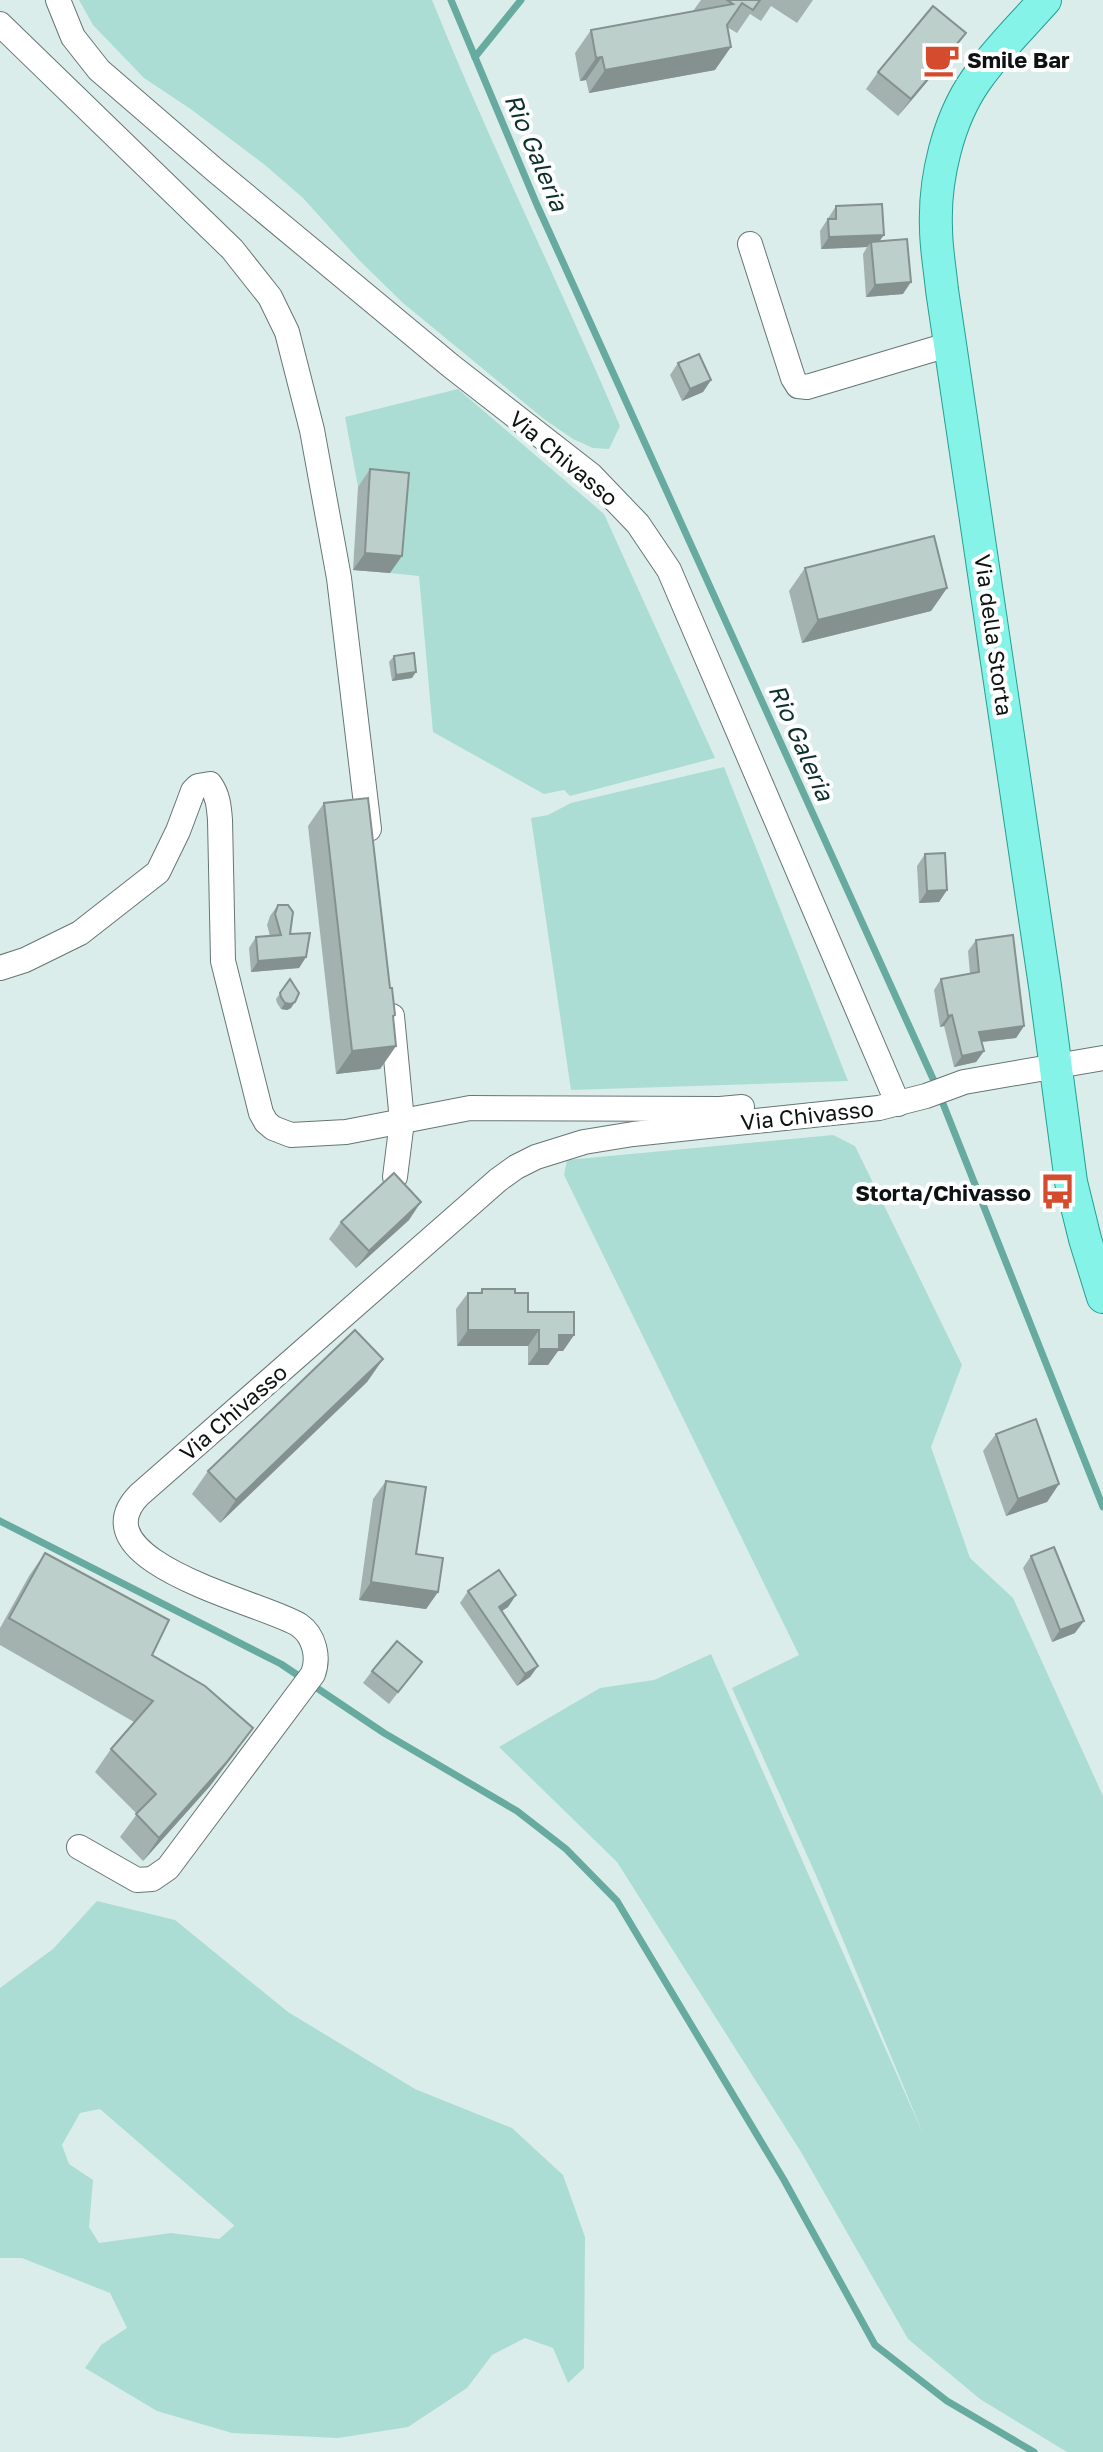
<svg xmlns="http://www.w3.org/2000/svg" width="1103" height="2452" viewBox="0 0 1103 2452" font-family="'Golos Text',sans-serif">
<rect width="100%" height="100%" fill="#dbedea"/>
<g fill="#abddd4" fill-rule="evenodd">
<path d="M 79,0 L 432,0 C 490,144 559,283 620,426 L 609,449 L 593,448 L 573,439 L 544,419 L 403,303 L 359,260 L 303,198 L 265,165 L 192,110 L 144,78 L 93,25 Z"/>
<path d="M 458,389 L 604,514 L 715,758 L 570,796 L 564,790 L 544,794 L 433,732 L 419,576 L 390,573 L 396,491 L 358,487 L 345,417 Z"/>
<path d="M 724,767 L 848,1081 L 571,1090 L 531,818 L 548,815 L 571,803 Z"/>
<path d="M 833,1135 L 855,1146 L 962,1365 L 931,1447 L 970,1558 L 1013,1598 L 1103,1796 L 1103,2452 L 1067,2452 L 980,2399 L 908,2339 L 801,2152 L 617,1862 L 499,1747 L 600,1688 L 654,1680 L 711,1654 L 924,2136 L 819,1882 L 732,1688 L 799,1655 L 564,1175 L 567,1160 Z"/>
<path d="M 97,1901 L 175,1920 L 288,2012 L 415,2089 L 512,2128 L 563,2175 L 585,2237 L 584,2368 L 568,2383 L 553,2348 L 525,2338 L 492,2355 L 467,2388 L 408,2427 L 338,2438 L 232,2433 L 157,2411 L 85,2368 L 101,2345 L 127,2328 L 110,2293 L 22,2258 L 0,2258 L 0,1988 L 53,1949 ZM 100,2109 L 234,2225 L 234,2226 L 219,2239 L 171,2233 L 99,2243 L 89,2227 L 93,2180 L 69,2164 L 62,2145 L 80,2113 Z"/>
</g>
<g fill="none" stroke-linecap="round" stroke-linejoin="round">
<g stroke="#66aaa0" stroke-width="7">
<path d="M 451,0 L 537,205 L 934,1081 L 1103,1507"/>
<path d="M 475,57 L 521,0"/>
<path d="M 0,1521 L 281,1664 L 384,1733 L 517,1811 L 566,1849 L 617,1901 L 784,2180 L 875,2345 L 947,2401 L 1034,2452"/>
</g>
<defs>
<g id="minor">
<path d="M 58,0 L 73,37 L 99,70 L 216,171 L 451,366 L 591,475 L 638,524 L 669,570 L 898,1104"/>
<path d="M 0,24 L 232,249 L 270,297 L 287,332 L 312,430 L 339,578 L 369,829"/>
<path d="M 750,244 L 793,378 L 798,386 L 807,387 L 951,344"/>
<path d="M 0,968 L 25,960 L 80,933 L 158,872 L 178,831 L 193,791 L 198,786 L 210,784 C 218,795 219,807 220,820 L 223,961 L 261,1113 L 266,1122 L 273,1128 L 291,1135 L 346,1132 L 470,1108 L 720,1109 L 742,1107"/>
<path d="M 392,1016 L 402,1121 L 395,1177"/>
<path d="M 79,1847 L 137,1880 L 152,1879 L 168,1868 L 313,1674 C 319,1658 315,1636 299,1625 C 267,1604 74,1562 139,1495 L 498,1180 L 516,1167 L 536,1157 L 584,1142 L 633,1134 L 879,1108 L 926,1096 L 964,1082 L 1103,1058"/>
</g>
<path id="major" d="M 1045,0 C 1022,26 996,51 976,80 C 948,120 934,179 936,228 C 936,248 940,269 942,290 L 1045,986 L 1071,1182 L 1085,1239 L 1103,1297"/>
</defs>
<use href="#minor" stroke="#667673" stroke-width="26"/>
<use href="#major" stroke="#269f92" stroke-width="34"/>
<use href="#minor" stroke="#fff" stroke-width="24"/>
<use href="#major" stroke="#85f3e7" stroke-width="32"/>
</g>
<g fill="#a3b2af">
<path d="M 701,0 L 813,0 L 797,23 L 771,6 L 761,21 L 750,14 L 737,33 L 727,27 L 715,70 L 589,93 L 586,80 L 580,81 L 575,53 L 591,30 L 693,11 Z"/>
<path d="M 953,51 L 898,116 L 866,89 L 878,72 Z"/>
<path d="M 836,206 L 884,235 L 879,241 L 903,294 L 866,297 L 863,254 L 867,247 L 821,249 L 820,231 Z"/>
<path d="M 678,363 L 711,380 L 703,392 L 682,401 L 670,375 Z"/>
<path d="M 370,469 L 390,573 L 353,570 L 358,487 Z"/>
<path d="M 805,568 L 947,588 L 931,611 L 802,643 L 789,591 Z"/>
<path d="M 394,656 L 412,678 L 392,681 L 389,662 Z"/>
<path d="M 324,803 L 390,988 L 395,1015 L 393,1018 L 396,1046 L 380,1069 L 336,1074 L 308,826 Z"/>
<path d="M 925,854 L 947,890 L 939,902 L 919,903 L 917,866 Z"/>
<path d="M 278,905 L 290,934 L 306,957 L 299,968 L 251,972 L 249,948 L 256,937 L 270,936 L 267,925 L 270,916 Z"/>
<path d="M 976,940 L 1024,1026 L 1016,1038 L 982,1042 L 984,1051 L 976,1062 L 954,1067 L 944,1026 L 940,1027 L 934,990 L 941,979 L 970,974 L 968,951 Z"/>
<path d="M 290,979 L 291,1008 L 287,1010 L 281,1009 L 277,1003 L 276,999 Z"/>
<path d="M 409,1220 L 356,1268 L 329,1239 L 341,1222 Z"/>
<path d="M 482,1289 L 515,1293 L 528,1312 L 574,1335 L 563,1351 L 558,1351 L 548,1365 L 528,1365 L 528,1346 L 457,1346 L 456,1309 L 468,1293 L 480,1293 Z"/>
<path d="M 383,1359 L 367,1382 L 220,1523 L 192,1494 L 208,1471 Z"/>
<path d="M 996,1434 L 1059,1484 L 1047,1502 L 1006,1516 L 983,1451 Z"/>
<path d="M 386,1481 L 416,1554 L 438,1592 L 426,1609 L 359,1600 L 373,1499 Z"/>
<path d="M 45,1553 L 152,1655 L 237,1751 L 210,1786 L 143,1861 L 120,1837 L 137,1814 L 95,1772 L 111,1749 L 134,1722 L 0,1645 L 0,1628 L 29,1576 Z"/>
<path d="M 1031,1556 L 1075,1633 L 1052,1642 L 1023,1568 Z"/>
<path d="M 468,1591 L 516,1595 L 508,1607 L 502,1611 L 538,1666 L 530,1677 L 517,1686 L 460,1603 Z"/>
<path d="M 422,1662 L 389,1704 L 363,1683 L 372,1671 Z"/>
</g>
<g fill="#84918e">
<path d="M 966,33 L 953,51 L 898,116 L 911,99 Z"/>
<path d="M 731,47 L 715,70 L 589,93 L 605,70 Z"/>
<path d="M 602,57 L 586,80 L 580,81 L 596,58 Z"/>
<path d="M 884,235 L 875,247 L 871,242 L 867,247 L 821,249 L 829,237 Z"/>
<path d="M 911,282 L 903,294 L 866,297 L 875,285 Z"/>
<path d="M 711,380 L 703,392 L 682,401 L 690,389 Z"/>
<path d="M 365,553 L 402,556 L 390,573 L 353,570 Z"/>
<path d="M 947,588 L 931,611 L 802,643 L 818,620 Z"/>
<path d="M 416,672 L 412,678 L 392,681 L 396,675 Z"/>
<path d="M 947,890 L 939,902 L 919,903 L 927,891 Z"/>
<path d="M 306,957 L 299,968 L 251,972 L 258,961 Z"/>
<path d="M 295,1002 L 291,1008 L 287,1010 L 281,1009 L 285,1003 Z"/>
<path d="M 952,1015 L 944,1026 L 940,1027 L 948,1016 Z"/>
<path d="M 1024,1026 L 1016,1038 L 971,1043 L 979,1032 Z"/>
<path d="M 396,1046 L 380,1069 L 336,1074 L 352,1051 Z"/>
<path d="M 984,1051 L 976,1062 L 954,1067 L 962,1056 Z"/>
<path d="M 421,1202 L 409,1220 L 356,1268 L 369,1251 Z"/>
<path d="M 468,1330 L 539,1330 L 528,1346 L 457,1346 Z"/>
<path d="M 559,1335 L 574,1335 L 563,1351 L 558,1351 L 548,1365 L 528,1365 L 539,1349 Z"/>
<path d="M 383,1359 L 367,1382 L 220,1523 L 236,1500 Z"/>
<path d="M 1059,1484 L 1047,1502 L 1006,1516 L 1018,1499 Z"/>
<path d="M 371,1582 L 438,1592 L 426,1609 L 359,1600 Z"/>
<path d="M 516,1595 L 508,1607 L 491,1618 L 499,1607 Z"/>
<path d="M 1084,1621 L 1075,1633 L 1052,1642 L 1060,1630 Z"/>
<path d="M 538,1666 L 530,1677 L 517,1686 L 525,1674 Z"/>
<path d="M 253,1728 L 210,1786 L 143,1861 L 159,1838 Z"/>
</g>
<g fill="#bdcfcb" stroke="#84918e" stroke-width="2">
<path d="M 727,0 L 760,0 L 753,10 L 742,3 L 727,25 L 731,47 L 605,70 L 602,57 L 596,58 L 591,30 L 733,4 Z"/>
<path d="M 933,6 L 966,33 L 911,99 L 878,72 Z"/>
<path d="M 882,204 L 884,235 L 829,237 L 828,219 L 836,219 L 836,206 Z"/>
<path d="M 907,239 L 911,282 L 875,285 L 871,242 Z"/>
<path d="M 699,354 L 711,380 L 690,389 L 678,363 Z"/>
<path d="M 370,469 L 409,473 L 402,556 L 365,553 Z"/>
<path d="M 934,536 L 947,588 L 818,620 L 805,568 Z"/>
<path d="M 414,653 L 416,672 L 396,675 L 394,656 Z"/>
<path d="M 368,798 L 390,988 L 392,988 L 395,1015 L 393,1016 L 396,1046 L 352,1051 L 324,803 Z"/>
<path d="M 945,853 L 947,890 L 927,891 L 925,854 Z"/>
<path d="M 278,905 L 288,905 L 293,912 L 290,934 L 310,933 L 306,957 L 258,961 L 256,937 L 281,935 L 275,914 Z"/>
<path d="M 1013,935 L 1024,1026 L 979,1032 L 984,1051 L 962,1056 L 952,1015 L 948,1016 L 941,979 L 979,972 L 976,940 Z"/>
<path d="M 290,979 L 299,993 L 295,1002 L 291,1004 L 285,1003 L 281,997 L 280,993 Z"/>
<path d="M 394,1173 L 421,1202 L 369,1251 L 341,1222 Z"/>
<path d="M 482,1289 L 515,1289 L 515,1293 L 528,1293 L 528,1312 L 574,1312 L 574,1335 L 559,1335 L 559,1349 L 539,1349 L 539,1330 L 468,1330 L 468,1293 L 482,1293 Z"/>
<path d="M 355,1330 L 383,1359 L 236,1500 L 208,1471 Z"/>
<path d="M 1036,1419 L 1059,1484 L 1018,1499 L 996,1434 Z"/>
<path d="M 386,1481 L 426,1487 L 416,1554 L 443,1558 L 438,1592 L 371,1582 Z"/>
<path d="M 1054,1547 L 1084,1621 L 1060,1630 L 1031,1556 Z"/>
<path d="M 45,1553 L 169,1620 L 152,1655 L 205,1686 L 253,1728 L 226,1763 L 159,1838 L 136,1814 L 156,1794 L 111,1749 L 153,1701 L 9,1618 Z"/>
<path d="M 499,1570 L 516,1595 L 499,1607 L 538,1666 L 525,1674 L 468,1591 Z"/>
<path d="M 397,1641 L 422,1662 L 398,1692 L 372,1671 Z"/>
</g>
<defs>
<symbol id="cafe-bare" viewBox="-9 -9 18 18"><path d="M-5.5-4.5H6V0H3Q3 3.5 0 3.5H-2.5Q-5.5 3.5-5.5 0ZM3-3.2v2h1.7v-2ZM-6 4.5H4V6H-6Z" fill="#d54b2d" stroke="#fff" stroke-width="2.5" paint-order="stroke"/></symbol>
<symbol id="bus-bare" viewBox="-9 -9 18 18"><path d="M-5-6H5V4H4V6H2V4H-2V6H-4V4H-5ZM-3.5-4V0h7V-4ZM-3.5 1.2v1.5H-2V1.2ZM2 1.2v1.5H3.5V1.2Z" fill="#d54b2d" stroke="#fff" stroke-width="2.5" paint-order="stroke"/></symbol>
</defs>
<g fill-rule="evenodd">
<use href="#cafe-bare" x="916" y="34" width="51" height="51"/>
<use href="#bus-bare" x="1032" y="1166" width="51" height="51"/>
</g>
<g text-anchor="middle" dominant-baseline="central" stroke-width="8" stroke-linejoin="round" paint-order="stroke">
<g font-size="22" font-weight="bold" fill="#0d1312" stroke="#fff" text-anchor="start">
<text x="967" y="59">Smile Bar</text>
<text x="1031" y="1192" text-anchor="end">Storta/Chivasso</text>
</g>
<g font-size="22" fill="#0d1312" stroke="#fff">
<text transform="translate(564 458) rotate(40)">Via Chivasso</text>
<text transform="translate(994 635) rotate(82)">Via della Storta</text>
<text transform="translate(807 1115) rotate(-6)">Via Chivasso</text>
<text transform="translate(233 1412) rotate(-41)">Via Chivasso</text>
</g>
<g font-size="24" font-style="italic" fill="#0e302c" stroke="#fff">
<text transform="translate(537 152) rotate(67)">Rio Galeria</text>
<text transform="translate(802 742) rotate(66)">Rio Galeria</text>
</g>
</g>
</svg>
